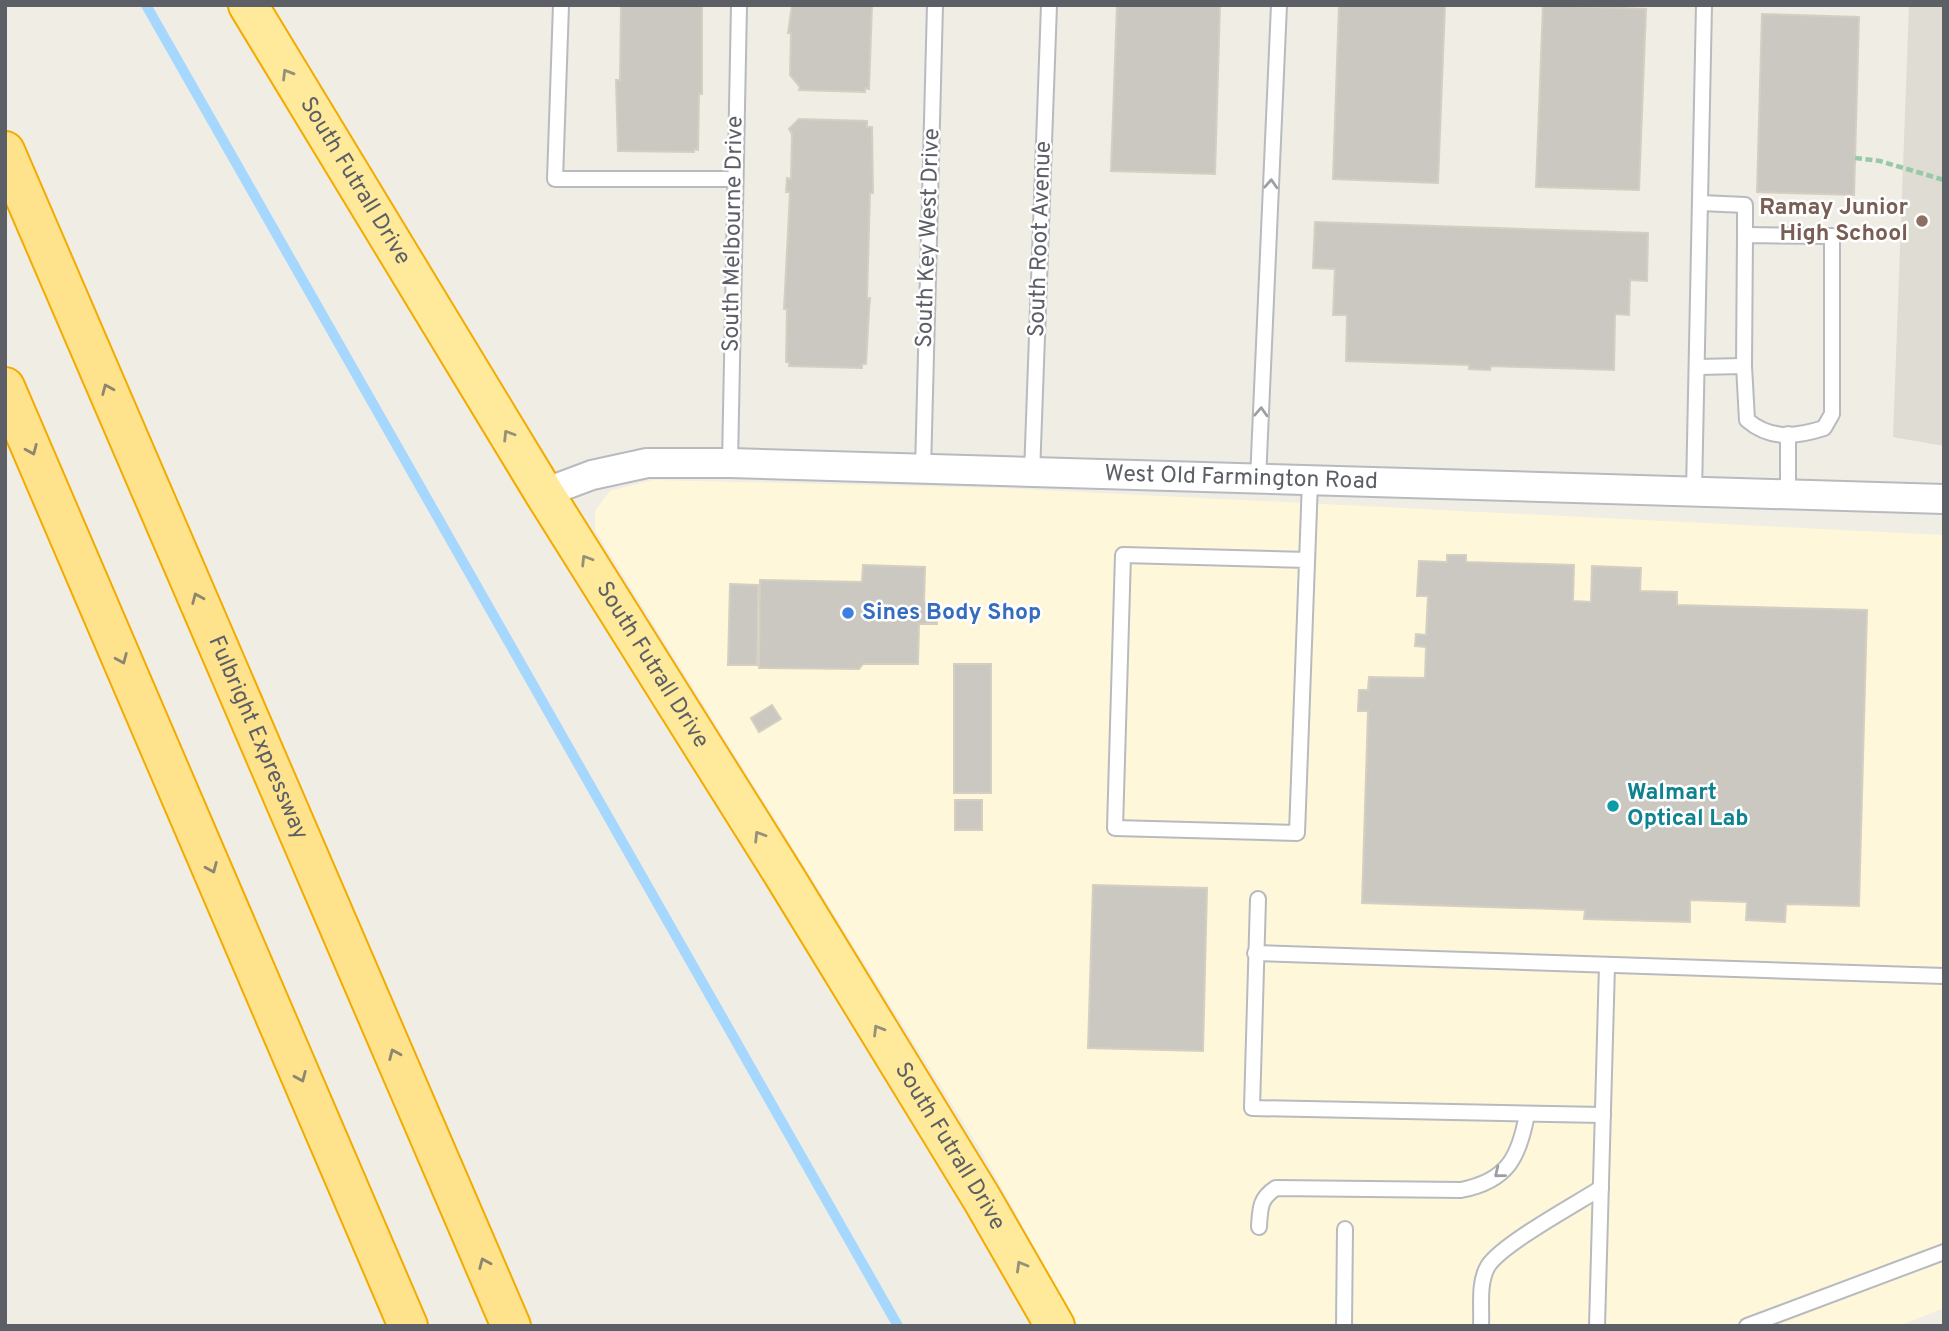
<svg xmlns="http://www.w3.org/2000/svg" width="1949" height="1331" viewBox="0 0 1949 1331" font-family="Overpass,sans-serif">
<rect width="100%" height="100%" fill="#efede4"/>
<path fill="#fff7da" d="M 652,480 L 1002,488 L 1944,535 L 1944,1308 L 1899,1326 L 1078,1326 L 983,1154 L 595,530 L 595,511 L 610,491 Z"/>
<path fill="#dfdcd3" d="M 1909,5 L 1944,5 L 1944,446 L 1893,437 Z"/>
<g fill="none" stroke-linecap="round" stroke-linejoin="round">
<path stroke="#a5d7ff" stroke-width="10" d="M 146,5 L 898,1326"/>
</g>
<g fill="#cac8c1" stroke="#d4cfc2" stroke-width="2">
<path d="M 621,5 L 702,5 L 702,94 L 699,94 L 698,150 L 694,149 L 694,152 L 618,151 L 616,80 L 620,80 Z"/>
<path d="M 792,5 L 872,5 L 869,89 L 865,88 L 865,92 L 799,90 L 800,87 L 790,75 L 791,33 L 788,33 Z"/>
<path d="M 1117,5 L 1220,5 L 1215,174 L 1111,171 Z"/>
<path d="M 1339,5 L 1445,5 L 1438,183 L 1333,179 Z"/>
<path d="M 1543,5 L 1646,9 L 1639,190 L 1536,187 Z"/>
<path d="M 1762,14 L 1859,17 L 1854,195 L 1757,192 Z"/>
<path d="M 799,119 L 867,121 L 867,127 L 872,127 L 873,193 L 870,193 L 867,298 L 870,298 L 869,311 L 866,364 L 862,364 L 862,368 L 789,366 L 789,362 L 786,362 L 787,309 L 784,309 L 790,192 L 786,192 L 787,178 L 791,179 L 792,134 L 789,129 Z"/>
<path d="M 1315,222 L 1648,233 L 1647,281 L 1630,280 L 1629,315 L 1615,314 L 1614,370 L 1491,366 L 1490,370 L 1469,369 L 1469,365 L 1346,361 L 1347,315 L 1333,315 L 1335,269 L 1313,268 Z"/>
<path d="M 1447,555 L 1466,555 L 1466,562 L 1574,565 L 1573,601 L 1591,602 L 1592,566 L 1641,568 L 1640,591 L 1677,592 L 1677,605 L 1867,610 L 1859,906 L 1786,904 L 1785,922 L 1746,920 L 1747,902 L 1690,900 L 1690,922 L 1584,919 L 1585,910 L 1362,903 L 1368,711 L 1358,711 L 1359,690 L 1368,690 L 1369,677 L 1425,678 L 1426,647 L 1415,646 L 1416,634 L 1426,635 L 1428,596 L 1417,596 L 1419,561 L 1447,562 Z"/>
<path d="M 863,565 L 925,567 L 924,602 L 937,603 L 937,624 L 919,624 L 918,664 L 863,664 L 859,669 L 759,668 L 760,580 L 862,582 Z"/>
<path d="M 730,584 L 758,585 L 757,665 L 728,665 Z"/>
<rect x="954" y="664" width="37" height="129"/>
<path d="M 772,705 L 781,719 L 759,732 L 751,718 Z"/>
<rect x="955" y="800" width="27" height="30"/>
<path d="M 1093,885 L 1207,888 L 1203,1051 L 1088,1048 Z"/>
</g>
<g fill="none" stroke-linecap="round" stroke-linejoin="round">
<defs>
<g id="service">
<path d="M 561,5 L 555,179 L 734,179"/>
<path d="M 1701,203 L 1745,205 L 1745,235"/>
<path d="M 1745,235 L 1832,236 L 1832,414 L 1824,428 C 1796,437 1770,440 1747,420 L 1744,366 Z"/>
<path d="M 1697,367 L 1744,366"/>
<path d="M 730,463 L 739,5"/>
<path d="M 923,470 L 935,5"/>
<path d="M 1032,474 L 1049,5"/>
<path d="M 1258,480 L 1279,5"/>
<path d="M 1694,492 L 1704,5"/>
<path d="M 1788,494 L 1788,434"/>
<path d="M 1307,560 L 1123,555 L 1115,828 L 1297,833 L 1310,481"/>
<path d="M 1258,899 L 1252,1108 L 1603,1115"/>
<path d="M 1255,953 L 1944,976"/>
<path d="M 1259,1227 C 1260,1208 1260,1198 1276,1188 L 1461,1190 C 1507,1181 1519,1158 1527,1114"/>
<path d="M 1344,1326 L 1345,1229"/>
<path d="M 1481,1326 C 1482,1307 1478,1283 1488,1266 C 1502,1244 1576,1204 1601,1188"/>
<path d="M 1597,1326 L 1607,965"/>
<path d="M 1747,1326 L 1944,1252"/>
</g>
<g id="minor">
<path id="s1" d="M 544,493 L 592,475 L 647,463 L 730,463 L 1944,499"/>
</g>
<g id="trunk">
<path id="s2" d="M 248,5 L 544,493 L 785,877 L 982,1199 L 1055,1326"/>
</g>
<g id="motorway">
<path id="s3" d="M 5,151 L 511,1326"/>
<path d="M 5,387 L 408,1326"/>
</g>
</defs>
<use href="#service" stroke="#b7babf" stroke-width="18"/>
<use href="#minor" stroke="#b7babf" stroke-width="32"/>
<use href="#trunk" stroke="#f4ab00" stroke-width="42"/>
<use href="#motorway" stroke="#f4ab00" stroke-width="42"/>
<path stroke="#98c9a7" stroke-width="4.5" stroke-dasharray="7 3.5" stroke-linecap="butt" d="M 1855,158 L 1880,161 L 1944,180"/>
<use href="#service" stroke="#fff" stroke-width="14"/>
<use href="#minor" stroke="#fff" stroke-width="28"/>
<use href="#trunk" stroke="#ffea9b" stroke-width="38"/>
<use href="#motorway" stroke="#ffe38c" stroke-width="38"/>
</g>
<defs><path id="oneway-chevron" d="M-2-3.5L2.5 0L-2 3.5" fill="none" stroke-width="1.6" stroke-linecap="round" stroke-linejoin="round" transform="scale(1.75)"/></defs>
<g stroke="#959079">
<use href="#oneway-chevron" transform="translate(287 74) rotate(-121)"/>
<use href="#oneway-chevron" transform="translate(508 435) rotate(-122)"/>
<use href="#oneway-chevron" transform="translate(586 560) rotate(-122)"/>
<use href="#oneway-chevron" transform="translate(759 836) rotate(-122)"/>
<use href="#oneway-chevron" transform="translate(878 1030) rotate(-121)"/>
<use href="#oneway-chevron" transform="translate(1021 1266) rotate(-120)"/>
</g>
<g stroke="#9da0a3">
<use href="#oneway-chevron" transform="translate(1271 184) rotate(-87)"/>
<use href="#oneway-chevron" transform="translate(1261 412) rotate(-87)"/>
<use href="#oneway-chevron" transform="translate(1499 1173) rotate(141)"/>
</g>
<g stroke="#8d8771">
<use href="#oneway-chevron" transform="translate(107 389) rotate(-113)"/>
<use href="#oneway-chevron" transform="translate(32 450) rotate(67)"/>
<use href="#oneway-chevron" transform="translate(197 598) rotate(-113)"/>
<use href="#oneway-chevron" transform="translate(122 659) rotate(67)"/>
<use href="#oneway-chevron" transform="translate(212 868) rotate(67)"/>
<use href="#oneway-chevron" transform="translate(394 1054) rotate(-113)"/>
<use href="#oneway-chevron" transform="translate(301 1077) rotate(67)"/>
<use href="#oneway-chevron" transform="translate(484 1263) rotate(-113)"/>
</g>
<circle fill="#8d6e63" stroke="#fff" stroke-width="2.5" cx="1922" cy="221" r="7"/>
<circle fill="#3f7fe0" stroke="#fff" stroke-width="2.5" cx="848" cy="613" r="7"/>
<circle fill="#0f9aa8" stroke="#fff" stroke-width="2.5" cx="1613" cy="806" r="7"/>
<g text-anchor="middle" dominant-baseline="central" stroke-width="5" stroke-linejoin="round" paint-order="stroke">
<g font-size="23" fill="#5c6066" stroke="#fff">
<text stroke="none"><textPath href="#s2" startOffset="206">South Futrall Drive</textPath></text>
<text transform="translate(734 234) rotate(-89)">South Melbourne Drive</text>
<text transform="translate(929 238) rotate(-88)">South Key West Drive</text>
<text transform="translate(1041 239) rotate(-88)">South Root Avenue</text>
<text stroke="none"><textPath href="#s1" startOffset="702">West Old Farmington Road</textPath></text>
<text stroke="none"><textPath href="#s2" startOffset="774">South Futrall Drive</textPath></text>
<text stroke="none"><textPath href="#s3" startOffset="639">Fulbright Expressway</textPath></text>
<text stroke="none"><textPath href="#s2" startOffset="1340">South Futrall Drive</textPath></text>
</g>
<g font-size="23" font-weight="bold" fill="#785e54" stroke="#fff" text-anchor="end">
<text x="1908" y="208">Ramay Junior<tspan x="1908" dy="26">High School</tspan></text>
</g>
<g font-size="23" font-weight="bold" fill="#366cbe" stroke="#fff" text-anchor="start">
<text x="862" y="613">Sines Body Shop</text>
</g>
<g font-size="23" font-weight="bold" fill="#0d838f" stroke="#fff" text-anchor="start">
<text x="1627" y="793">Walmart<tspan x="1627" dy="26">Optical Lab</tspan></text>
</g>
</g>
<rect width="1949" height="1331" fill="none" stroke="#5c6066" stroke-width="14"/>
</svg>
